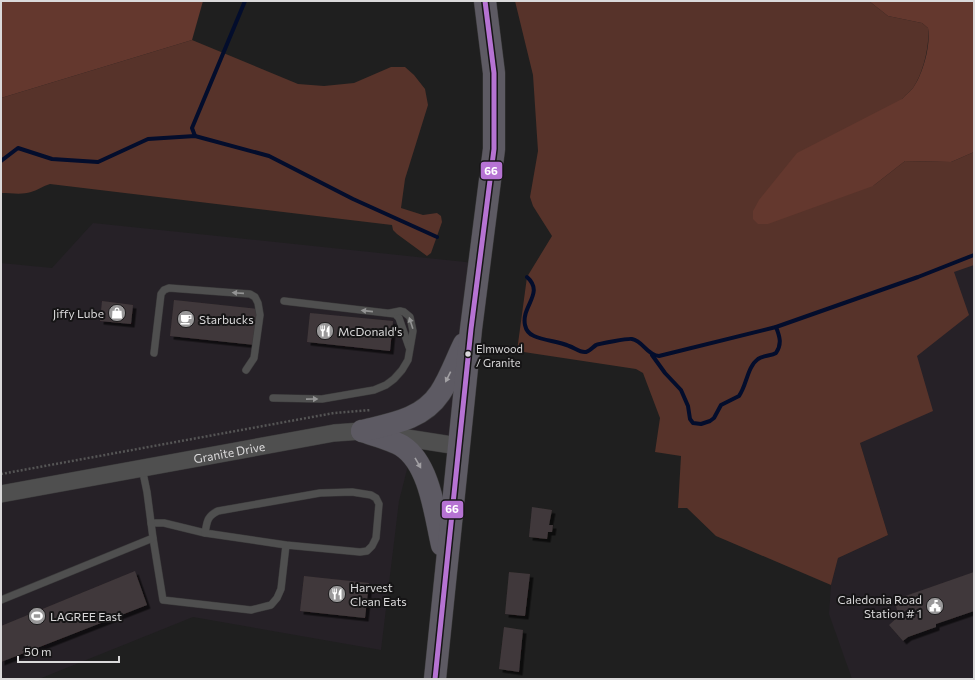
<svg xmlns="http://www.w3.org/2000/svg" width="975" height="680" viewBox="0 0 975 680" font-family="Commissioner,sans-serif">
<defs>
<filter id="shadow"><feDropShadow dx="3.5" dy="3.5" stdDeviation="0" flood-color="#0009"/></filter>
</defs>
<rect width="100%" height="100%" fill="#1f1f1f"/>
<g fill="#262127">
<path d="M 93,223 L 475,263 L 452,450 L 413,446 L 399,501 L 381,650 L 193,617 L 39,679 L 1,679 L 1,263 L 52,268 Z"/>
<path d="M 974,245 L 974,679 L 852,679 L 829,614 L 831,585 L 838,558 L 888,535 L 860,443 L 895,279 Z"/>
</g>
<g fill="#57332a">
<path d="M 515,1 L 869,1 L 888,16 L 922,23 L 928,28 C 930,45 923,74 913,88 C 910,92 905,95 902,99 L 873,186 L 905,161 L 951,162 L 974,152 L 974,265 L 954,272 L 969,315 L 917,356 L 933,411 L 860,443 L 888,535 L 838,558 L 831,585 L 716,536 L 687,508 L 678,508 L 681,456 L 655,452 L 660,418 L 643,373 L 636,369 L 517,351 L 527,277 L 552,236 L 533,206 L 530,197 L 538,151 L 533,75 Z"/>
<path d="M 192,40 L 298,84 L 324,86 L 354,83 L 391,67 L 405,67 L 414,75 L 425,89 L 428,105 L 405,179 L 401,208 L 423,215 L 437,213 L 441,216 L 442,222 L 431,253 L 427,256 L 397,234 L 393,230 L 392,225 L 50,184 C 43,186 38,190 31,192 C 22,195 11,193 1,193 L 1,98 Z"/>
</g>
<g fill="#64382e">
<path d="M 1,1 L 203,1 L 192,40 L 1,98 Z"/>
<path d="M 869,1 L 974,1 L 974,152 L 951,162 L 905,161 L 873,186 L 768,224 L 758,224 L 753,219 L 753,211 L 759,200 L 797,153 L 902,99 C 905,95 910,92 913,88 C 923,74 931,45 928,28 L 922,23 L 888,16 Z"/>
</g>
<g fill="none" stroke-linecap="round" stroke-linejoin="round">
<g stroke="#030d2c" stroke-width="4">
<path d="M 195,136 L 192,128 L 245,1"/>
<path d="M 1,161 L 18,148 L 52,159 L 98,162 L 148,139 L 195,136 L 269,156 L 353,199 L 437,237"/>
<path d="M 527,277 C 545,293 521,306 525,325 C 526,330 529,334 534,336 C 545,341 558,341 569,346 C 575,348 580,353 586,352 C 590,351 593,347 596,345 C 598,344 629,338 632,339 C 643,341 647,355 659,356 L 776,327 L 918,277 L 974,255"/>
<path d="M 652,355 L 665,373 L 681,390 L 688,406 L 690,419 L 693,423 L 701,424 L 710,421 L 714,418 L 721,405 L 739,396 C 747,385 747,367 758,359 C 764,355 771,356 776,353 C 782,344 780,337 776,327"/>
</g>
</g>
<g fill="#41383a" filter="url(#shadow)">
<path d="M 174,300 L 259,309 L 255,345 L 170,336 Z"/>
<path d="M 102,301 L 133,305 L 131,324 L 100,321 Z"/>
<path d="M 310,313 L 393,321 L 390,351 L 307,342 Z"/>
<path d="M 532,507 L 552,510 L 549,525 L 553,525 L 552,532 L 548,532 L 547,539 L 529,537 Z"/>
<path d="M 135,571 L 147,605 L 1,662 L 1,626 Z"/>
<path d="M 509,572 L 530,574 L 525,616 L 505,614 Z"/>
<path d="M 974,572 L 974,611 L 936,624 L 936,627 L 908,637 L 903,641 L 889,625 L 899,616 L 894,600 Z"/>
<path d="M 304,576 L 369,583 L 365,618 L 300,611 Z"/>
<path d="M 504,627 L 523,630 L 519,672 L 499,669 Z"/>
</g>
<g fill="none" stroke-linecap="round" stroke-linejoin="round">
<defs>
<g id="service">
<path d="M 284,301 L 395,314 L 399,318 L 409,347"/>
<path d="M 154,353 L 161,294 L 164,290 L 169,288 L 250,294 L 255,297 L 258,303 L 260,315 L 254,358 L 246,370"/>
<path d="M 273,398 L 322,399 L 374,390 L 386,385 L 394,379 L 402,370 L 408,360 L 413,331 L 410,317 L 404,312 L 400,311 L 390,313"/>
<path d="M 151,523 L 164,523 L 205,533"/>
<path d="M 153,538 L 163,600 L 251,610 L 271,605 L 277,598 L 281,589 L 286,545 L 360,552 L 367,551 L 372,546 L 376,538 L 379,504 L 376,498 L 371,495 L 352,492 L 320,493 L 218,511 C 207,516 207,522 205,533 L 286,545"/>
<path d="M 1,600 L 153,538 L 147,492 L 142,468"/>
</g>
<g id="tertiary">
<path id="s1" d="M 1,494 L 334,433 L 362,431 L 458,446"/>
</g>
<g id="primary">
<path d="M 362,431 C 373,435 393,440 402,446 C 430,464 435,515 442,545"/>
<path d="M 362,431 C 390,424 422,420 440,393 C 450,378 456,360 464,344"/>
<path d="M 435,679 L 471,329 L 494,149 L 494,73 L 485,1"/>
</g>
</defs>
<use href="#service" stroke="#3b3a3b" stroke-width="8"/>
<use href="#tertiary" stroke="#3b3a3b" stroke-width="18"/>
<use href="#primary" stroke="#3b3a3b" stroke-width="23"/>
<path stroke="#555" stroke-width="2.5" stroke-dasharray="2 2" stroke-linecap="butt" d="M 1,474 L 334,413 L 371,410"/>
<use href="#service" stroke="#4f4f4f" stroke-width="7"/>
<use href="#tertiary" stroke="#4f4f4f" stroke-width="17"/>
<use href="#primary" stroke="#5d5a63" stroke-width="22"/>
<defs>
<path id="bus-1" d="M 435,679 L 471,329 L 494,149 L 494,73 L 485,1"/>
</defs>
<use href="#bus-1" stroke="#161516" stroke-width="8"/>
<use href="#bus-1" stroke="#b673d3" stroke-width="5"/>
</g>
<defs><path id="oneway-solid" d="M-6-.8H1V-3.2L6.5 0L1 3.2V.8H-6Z"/></defs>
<g fill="#949494">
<use href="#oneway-solid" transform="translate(238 293) rotate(-176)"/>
<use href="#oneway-solid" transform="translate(367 311) rotate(-174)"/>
<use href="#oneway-solid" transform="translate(411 323) rotate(-108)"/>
<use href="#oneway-solid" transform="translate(312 399) rotate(-1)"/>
</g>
<g fill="#a2a0a4">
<use href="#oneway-solid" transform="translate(448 377) rotate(116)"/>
<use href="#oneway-solid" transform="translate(418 463) rotate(60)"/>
</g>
<defs>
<symbol id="shop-disc" viewBox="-11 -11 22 22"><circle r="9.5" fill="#999899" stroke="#161516"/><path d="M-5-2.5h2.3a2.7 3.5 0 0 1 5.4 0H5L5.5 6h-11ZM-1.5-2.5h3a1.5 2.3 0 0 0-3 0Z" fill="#fff"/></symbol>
<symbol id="cafe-disc" viewBox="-11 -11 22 22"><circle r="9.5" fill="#999899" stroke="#161516"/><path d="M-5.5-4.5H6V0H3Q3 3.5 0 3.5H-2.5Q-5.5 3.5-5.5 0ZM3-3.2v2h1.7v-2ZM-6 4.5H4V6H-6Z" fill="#fff"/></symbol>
<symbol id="restaurant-disc" viewBox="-11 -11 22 22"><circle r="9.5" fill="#999899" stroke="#161516"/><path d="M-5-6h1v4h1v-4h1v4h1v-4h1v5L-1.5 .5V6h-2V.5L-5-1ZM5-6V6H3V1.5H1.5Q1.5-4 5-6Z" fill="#fff"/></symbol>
<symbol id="civic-disc" viewBox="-11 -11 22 22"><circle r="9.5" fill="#999899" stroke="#161516"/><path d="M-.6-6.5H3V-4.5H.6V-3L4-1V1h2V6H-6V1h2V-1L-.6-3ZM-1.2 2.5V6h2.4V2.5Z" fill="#fff"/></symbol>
<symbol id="stadium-disc" viewBox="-11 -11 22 22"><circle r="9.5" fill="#999899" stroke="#161516"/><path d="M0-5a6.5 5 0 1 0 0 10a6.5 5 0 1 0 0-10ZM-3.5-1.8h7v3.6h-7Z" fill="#fff"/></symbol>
</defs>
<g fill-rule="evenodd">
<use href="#shop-disc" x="107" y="303" width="20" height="20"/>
<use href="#cafe-disc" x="176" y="309" width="20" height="20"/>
<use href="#restaurant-disc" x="315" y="321" width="20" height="20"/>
<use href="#restaurant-disc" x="327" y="584" width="20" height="20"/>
<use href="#civic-disc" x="925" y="596" width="20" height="20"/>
<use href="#stadium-disc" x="27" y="606" width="20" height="20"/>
</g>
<circle fill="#dad9da" stroke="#161516" stroke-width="1.5" cx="468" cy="354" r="3.5"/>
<g text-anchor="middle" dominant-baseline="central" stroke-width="4" stroke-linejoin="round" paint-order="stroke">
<g font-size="11" fill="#dad9da" stroke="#161516" text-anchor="start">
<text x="476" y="348">Elmwood<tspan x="476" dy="14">/ Granite</tspan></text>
</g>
<g font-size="12" fill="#dad9da" stroke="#161516" text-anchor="start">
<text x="104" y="313" text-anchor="end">Jiffy Lube</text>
<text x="199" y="319">Starbucks</text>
<text x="338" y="331">McDonald's</text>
<text x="350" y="587">Harvest<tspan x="350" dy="14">Clean Eats</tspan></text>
<text x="922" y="599" text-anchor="end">Caledonia Road<tspan x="922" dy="14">Station # 1</tspan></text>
<text x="50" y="616">LAGREE East</text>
</g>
<g font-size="12" fill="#dad9da" stroke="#161516">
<text stroke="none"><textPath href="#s1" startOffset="232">Granite Drive</textPath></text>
</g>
</g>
<g stroke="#161516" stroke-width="1.5">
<rect x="480" y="161" width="23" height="19" rx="4" fill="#b673d3"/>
<rect x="441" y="500" width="23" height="19" rx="4" fill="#b673d3"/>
</g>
<g font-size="11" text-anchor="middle" font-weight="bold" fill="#fff">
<text x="491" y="175">66</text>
<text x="452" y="513">66</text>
</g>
<rect width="975" height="680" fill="none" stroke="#dad9da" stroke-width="4"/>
<path d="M18 656v6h101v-6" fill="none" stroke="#dad9da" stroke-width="2"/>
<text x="24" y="656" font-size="12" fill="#dad9da" stroke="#161516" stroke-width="3" paint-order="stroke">50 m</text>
</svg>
